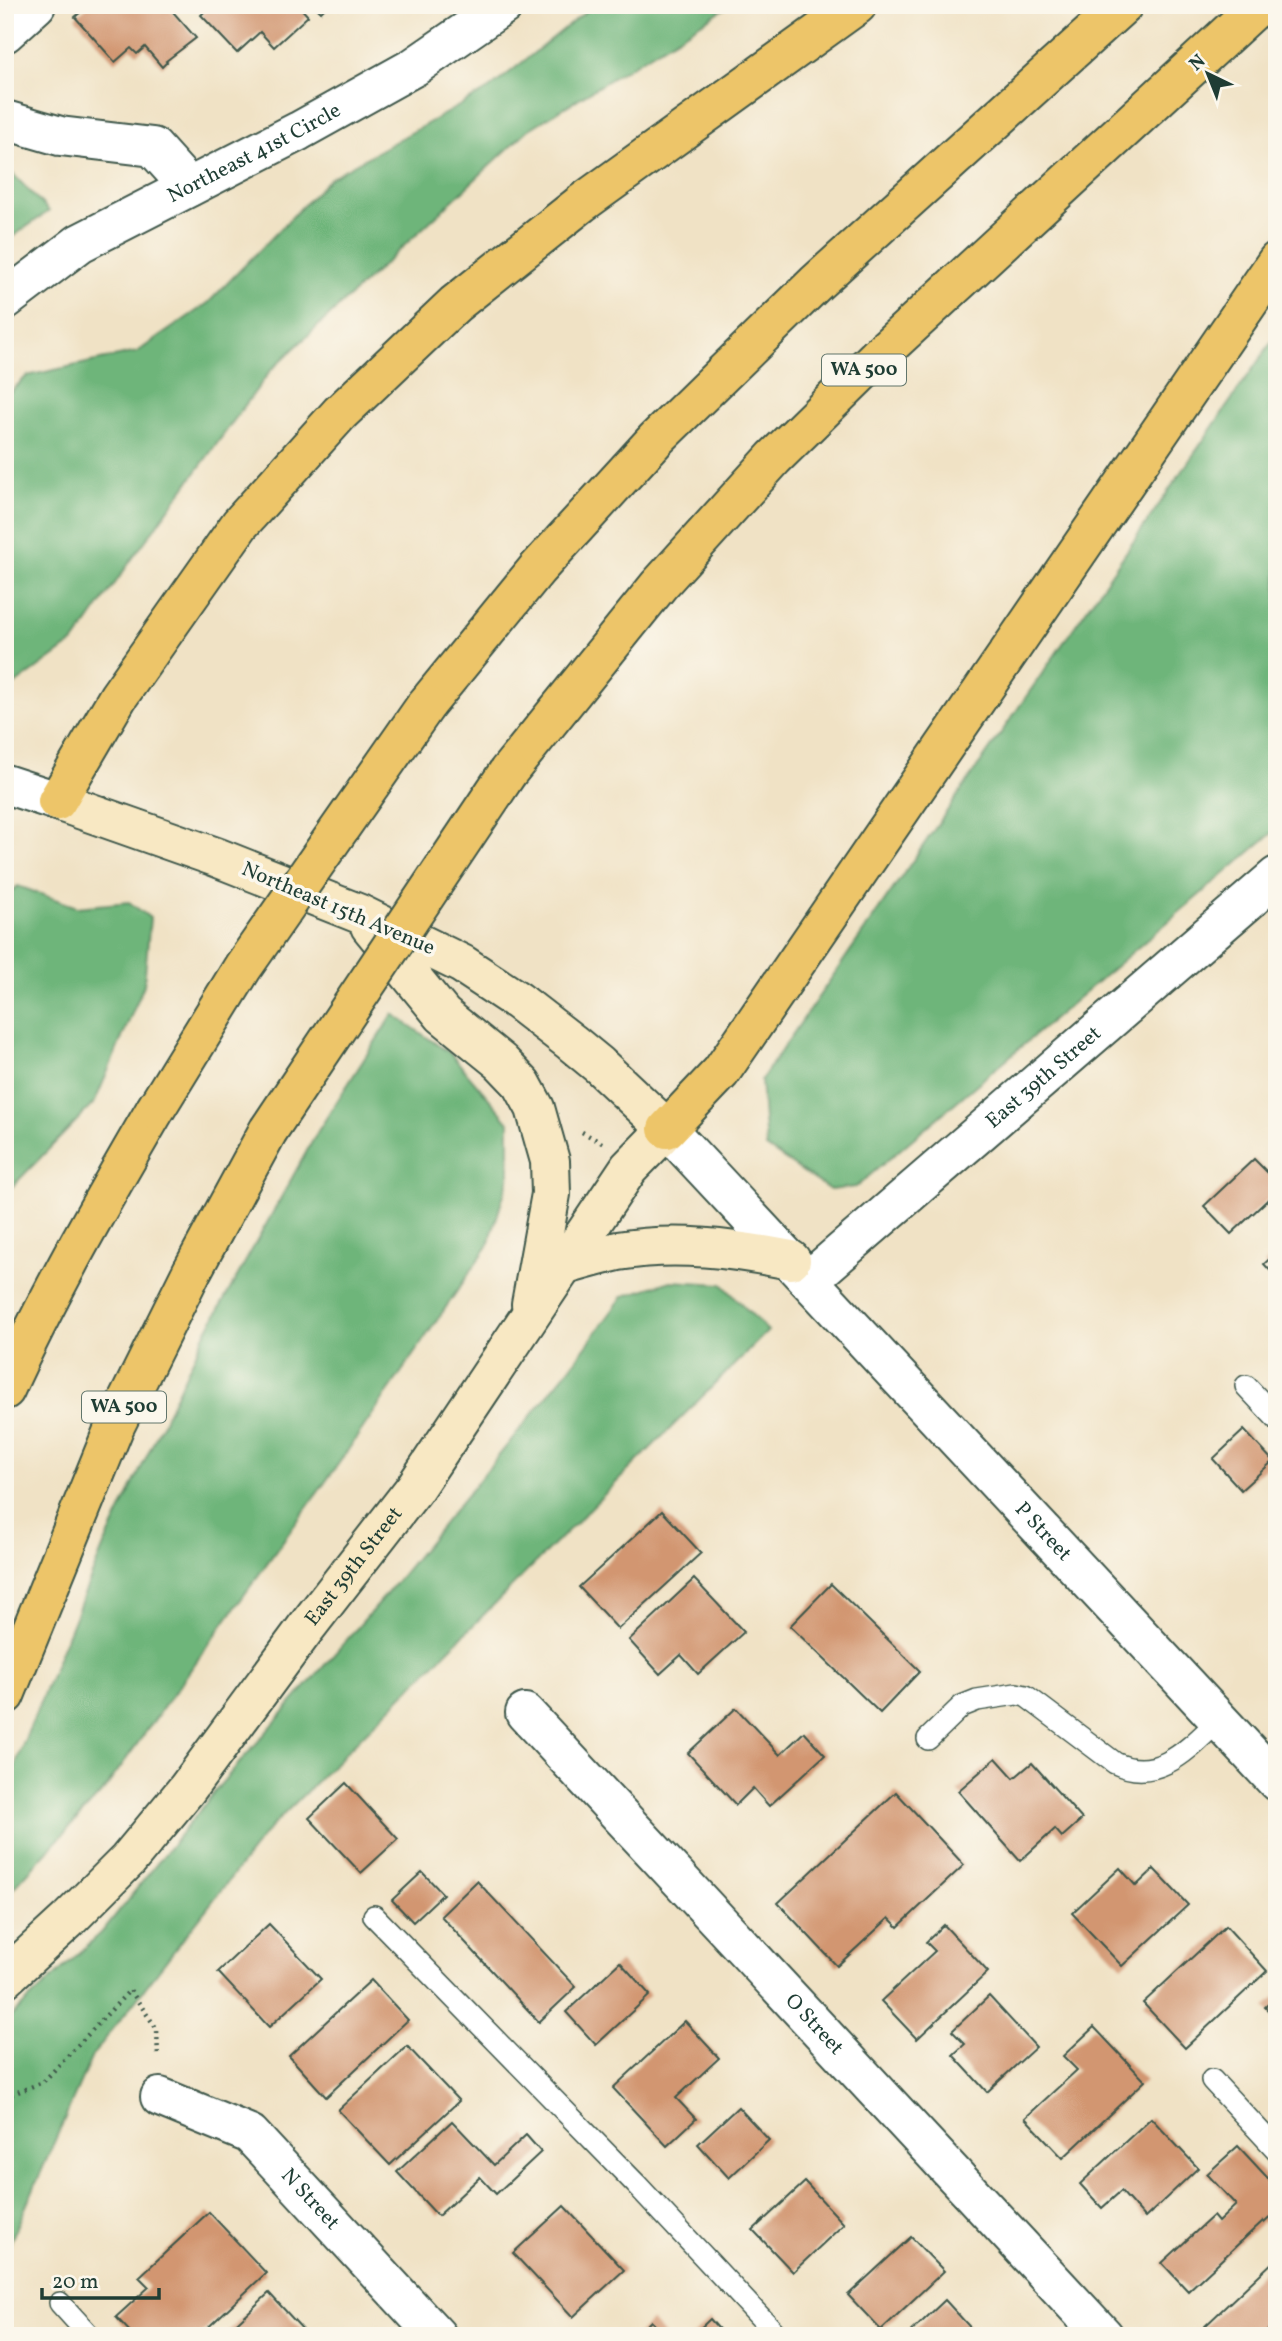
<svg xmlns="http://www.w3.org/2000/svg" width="1282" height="2341" viewBox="0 0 1282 2341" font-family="Vollkorn,serif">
<rect width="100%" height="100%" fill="#fbf7ec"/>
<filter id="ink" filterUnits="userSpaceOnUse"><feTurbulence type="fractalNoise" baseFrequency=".0143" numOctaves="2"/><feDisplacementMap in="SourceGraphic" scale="14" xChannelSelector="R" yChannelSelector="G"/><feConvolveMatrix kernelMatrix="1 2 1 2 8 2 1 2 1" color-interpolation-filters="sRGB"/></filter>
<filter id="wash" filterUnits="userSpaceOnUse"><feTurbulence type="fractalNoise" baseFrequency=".00686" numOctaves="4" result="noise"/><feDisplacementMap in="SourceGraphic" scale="28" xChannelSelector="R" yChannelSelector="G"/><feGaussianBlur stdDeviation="1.57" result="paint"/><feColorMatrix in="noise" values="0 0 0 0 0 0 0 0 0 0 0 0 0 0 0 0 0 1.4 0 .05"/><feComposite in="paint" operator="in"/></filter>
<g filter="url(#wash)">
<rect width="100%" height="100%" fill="#f0e2c5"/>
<g fill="#6eb57a" stroke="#467957" stroke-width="2">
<path d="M 594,5 L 730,5 L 528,130 L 271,370 L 132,559 L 75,641 L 5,692 L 5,397 L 27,376 L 137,352 L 208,303 L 330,178 L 489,89 Z"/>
<path d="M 5,166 L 49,211 L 5,242 Z"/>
<path d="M 1277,334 L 1277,829 L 856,1187 L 830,1190 L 766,1147 L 761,1080 Z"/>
<path d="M 18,886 L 77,907 L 129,902 L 150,918 L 144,985 L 95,1102 L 5,1194 L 5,897 Z"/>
<path d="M 393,1014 L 451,1054 L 509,1122 L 509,1178 L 488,1246 L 339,1463 L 104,1790 L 5,1897 L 5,1794 L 23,1744 L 103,1548 L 203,1338 L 318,1131 Z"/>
<path d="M 671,1281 L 722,1284 L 768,1331 L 268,1830 L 92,2056 L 5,2254 L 5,2022 L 102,1932 L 221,1784 L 384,1597 L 569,1369 L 623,1296 Z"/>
</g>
<g id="blocks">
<g fill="#d29671">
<path d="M 89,5 L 167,5 L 196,38 L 166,61 L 167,62 L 162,67 L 145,47 L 137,54 L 131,48 L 115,62 L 75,17 Z"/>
<path d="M 211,5 L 298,5 L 308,16 L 274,47 L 260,32 L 237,53 L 201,15 Z"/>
<path d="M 314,5 L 328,5 L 321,12 Z"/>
<path d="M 1254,1159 L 1277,1182 L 1277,1191 L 1231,1234 L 1204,1206 Z"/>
<path d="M 1277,1252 L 1277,1278 L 1264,1264 Z"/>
<path d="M 1244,1430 L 1273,1461 L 1241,1490 L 1213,1459 Z"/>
<path d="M 662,1511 L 701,1553 L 618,1629 L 579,1587 Z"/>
<path d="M 694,1579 L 744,1632 L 698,1674 L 681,1655 L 660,1674 L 629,1640 Z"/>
<path d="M 831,1584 L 920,1671 L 880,1713 L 790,1626 Z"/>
<path d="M 736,1708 L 780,1755 L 804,1732 L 825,1755 L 769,1806 L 753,1788 L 736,1805 L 688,1753 Z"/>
<path d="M 996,1758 L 1014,1778 L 1032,1763 L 1082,1819 L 1062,1837 L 1055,1829 L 1020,1861 L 958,1791 Z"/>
<path d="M 346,1783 L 398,1839 L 361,1873 L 309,1818 Z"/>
<path d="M 896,1792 L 964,1865 L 898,1927 L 889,1918 L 837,1966 L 778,1903 Z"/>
<path d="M 1120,1868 L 1136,1886 L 1154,1869 L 1188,1905 L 1122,1966 L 1072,1913 Z"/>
<path d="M 422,1872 L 443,1894 L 413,1922 L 392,1900 Z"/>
<path d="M 477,1881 L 576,1987 L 539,2022 L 441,1916 Z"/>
<path d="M 269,1924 L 321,1979 L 269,2027 L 218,1972 Z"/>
<path d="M 944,1925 L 988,1972 L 917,2039 L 881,2001 L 935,1951 L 926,1942 Z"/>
<path d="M 1226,1926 L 1267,1971 L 1185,2048 L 1143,2003 Z"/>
<path d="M 620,1962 L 650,1995 L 596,2045 L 566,2012 Z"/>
<path d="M 371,1980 L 408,2020 L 326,2097 L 289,2056 Z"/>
<path d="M 989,1996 L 1036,2047 L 987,2092 L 953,2055 L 965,2044 L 952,2031 Z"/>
<path d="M 1277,1996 L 1277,2020 L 1265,2007 Z"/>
<path d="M 685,2021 L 719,2058 L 676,2098 L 696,2119 L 667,2146 L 613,2088 Z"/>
<path d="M 1094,2027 L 1145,2081 L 1063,2158 L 1025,2118 L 1077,2070 L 1063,2056 Z"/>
<path d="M 407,2046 L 459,2101 L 390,2165 L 338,2110 Z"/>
<path d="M 738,2107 L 769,2140 L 729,2178 L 698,2144 Z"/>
<path d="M 1151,2118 L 1198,2168 L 1145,2218 L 1121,2191 L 1102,2208 L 1080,2184 Z"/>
<path d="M 452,2121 L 494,2165 L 526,2135 L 541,2152 L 496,2194 L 480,2177 L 438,2216 L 397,2172 Z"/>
<path d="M 1238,2146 L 1277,2188 L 1277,2211 L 1264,2223 L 1263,2221 L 1188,2291 L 1162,2263 L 1213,2216 L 1218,2222 L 1236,2205 L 1207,2174 Z"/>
<path d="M 805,2182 L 844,2224 L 793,2272 L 753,2230 Z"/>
<path d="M 564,2206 L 624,2270 L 573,2317 L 513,2253 Z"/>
<path d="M 209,2212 L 266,2273 L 199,2336 L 134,2336 L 116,2317 L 149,2287 L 139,2277 Z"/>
<path d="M 911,2237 L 944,2271 L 881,2330 L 848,2295 Z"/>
<path d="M 1277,2258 L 1277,2322 L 1262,2336 L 1212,2336 L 1204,2327 Z"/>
<path d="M 269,2293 L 306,2333 L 303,2336 L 223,2336 Z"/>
<path d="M 945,2300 L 978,2336 L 907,2336 Z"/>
<path d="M 710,2319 L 725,2336 L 692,2336 Z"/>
<path d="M 651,2321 L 665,2336 L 636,2336 Z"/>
</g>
</g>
</g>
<g filter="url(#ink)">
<use href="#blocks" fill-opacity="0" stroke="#3e564a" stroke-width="2"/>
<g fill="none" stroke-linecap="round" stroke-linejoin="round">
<defs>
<g id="service">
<path d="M 1246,1386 L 1277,1419"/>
<path d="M 928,1739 L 962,1706 L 977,1700 L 1016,1694 L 1026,1696 L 1042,1708 L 1115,1763 C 1159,1784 1190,1747 1219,1720"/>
<path d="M 374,1916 L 636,2184 L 778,2336"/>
<path d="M 1212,2080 L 1277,2150"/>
<path d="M 60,2303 L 90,2336"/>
</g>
<g id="minor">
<path d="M 5,33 L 36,5"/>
<path d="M 5,120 L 60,136 L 153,147 L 189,187"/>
<path id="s1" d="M 5,300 L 80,243 L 299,131 L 414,67 L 504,5"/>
<path id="s2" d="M 809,1280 L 1277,876"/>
<path id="s3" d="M 525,1713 L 1104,2336"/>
<path id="s4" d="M 160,2097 L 250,2134 L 437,2336"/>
</g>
<g id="tertiary">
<path d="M 5,784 L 57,801"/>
<path id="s5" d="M 667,1129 L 1277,1782"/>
</g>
<g id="secondary">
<path d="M 370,926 L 443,1015 L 501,1062 L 522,1084 L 535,1108 L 550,1161 L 551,1194 L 531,1304"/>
<path d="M 566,1265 C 583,1260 601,1255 618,1251 C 677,1241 733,1249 791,1260"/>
<path id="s6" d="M 5,1978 L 67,1921 L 128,1860 L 187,1789 L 305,1629 L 414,1489 L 629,1168 L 667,1129 L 599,1065 L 571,1042 L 518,1001 L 462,964 L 360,914 L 216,857 L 57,801"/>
</g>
<g id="motorway">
<path d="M 426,705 L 537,569 L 656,439 L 816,283 L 1123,5"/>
<path d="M 508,772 L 659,585 L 774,458 L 877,357 L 1259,5"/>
<path d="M 57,801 L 118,697 L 240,524 L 340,413 L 455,304 L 582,203 L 857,5"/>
<path d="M 667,1129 L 721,1072 L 1277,261"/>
<path d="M 5,1390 C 49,1293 102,1201 155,1110"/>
<path d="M 5,1695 L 114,1428 L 192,1271 L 268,1131"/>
</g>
</defs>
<use href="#service" stroke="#3e564a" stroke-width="24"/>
<use href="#minor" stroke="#3e564a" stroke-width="42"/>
<use href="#tertiary" stroke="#3e564a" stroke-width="42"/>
<use href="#secondary" stroke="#3e564a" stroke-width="42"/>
<use href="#motorway" stroke="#3e564a" stroke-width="42"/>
<g stroke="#3e564a" stroke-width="4.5" stroke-dasharray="2 5" stroke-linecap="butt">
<path d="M 582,1132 L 602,1143"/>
<path d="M 5,2097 L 43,2082 L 130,1990 L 157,2029 L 158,2059"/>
</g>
<use href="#service" stroke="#fff" stroke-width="21"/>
<use href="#minor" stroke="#fff" stroke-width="38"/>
<use href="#tertiary" stroke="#fff" stroke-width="38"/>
<use href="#secondary" stroke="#f8e8c3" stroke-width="38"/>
<use href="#motorway" stroke="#edc569" stroke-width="38"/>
<defs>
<g id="motorway-bridge">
<path d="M 155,1110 L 243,967 L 426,705"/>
<path d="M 268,1131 L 508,772"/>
</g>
</defs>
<use href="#motorway-bridge" stroke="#3e564a" stroke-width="42" stroke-linecap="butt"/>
<use href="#motorway-bridge" stroke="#edc569" stroke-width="38"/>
</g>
</g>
<g text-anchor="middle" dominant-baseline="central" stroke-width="7" stroke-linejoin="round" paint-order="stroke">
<g fill="#fbf7ec" stroke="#61756b" stroke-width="2">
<rect x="822" y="354.5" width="84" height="31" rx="5"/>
<rect x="82" y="1391.5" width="84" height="31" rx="5"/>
</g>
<g font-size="19" font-weight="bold" fill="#1f3d34">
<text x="864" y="370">WA 500</text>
<text x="124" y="1407">WA 500</text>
</g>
<g font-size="21" fill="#1f3d34" stroke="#fbf7ec">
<text stroke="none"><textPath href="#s1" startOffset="290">Northeast 41st Circle</textPath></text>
<text transform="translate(338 909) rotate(23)">Northeast 15th Avenue</text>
<text stroke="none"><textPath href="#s2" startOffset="310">East 39th Street</textPath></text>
<text stroke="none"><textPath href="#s5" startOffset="551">P Street</textPath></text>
<text stroke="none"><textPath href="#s6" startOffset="541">East 39th Street</textPath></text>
<text stroke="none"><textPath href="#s3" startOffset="425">O Street</textPath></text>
<text stroke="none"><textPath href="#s4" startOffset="186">N Street</textPath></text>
</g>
</g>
<rect width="1282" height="2341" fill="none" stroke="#fbf7ec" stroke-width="28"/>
<g transform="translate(1208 74) rotate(317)" stroke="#fbf7ec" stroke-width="5" paint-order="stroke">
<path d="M0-5L12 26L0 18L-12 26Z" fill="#1f3d34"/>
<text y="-10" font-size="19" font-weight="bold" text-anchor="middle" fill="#1f3d34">N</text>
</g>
<path d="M42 2288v10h117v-10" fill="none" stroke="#1f3d34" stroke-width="3.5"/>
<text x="52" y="2288" font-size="21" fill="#1f3d34" stroke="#fbf7ec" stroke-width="5" paint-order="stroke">20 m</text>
</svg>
